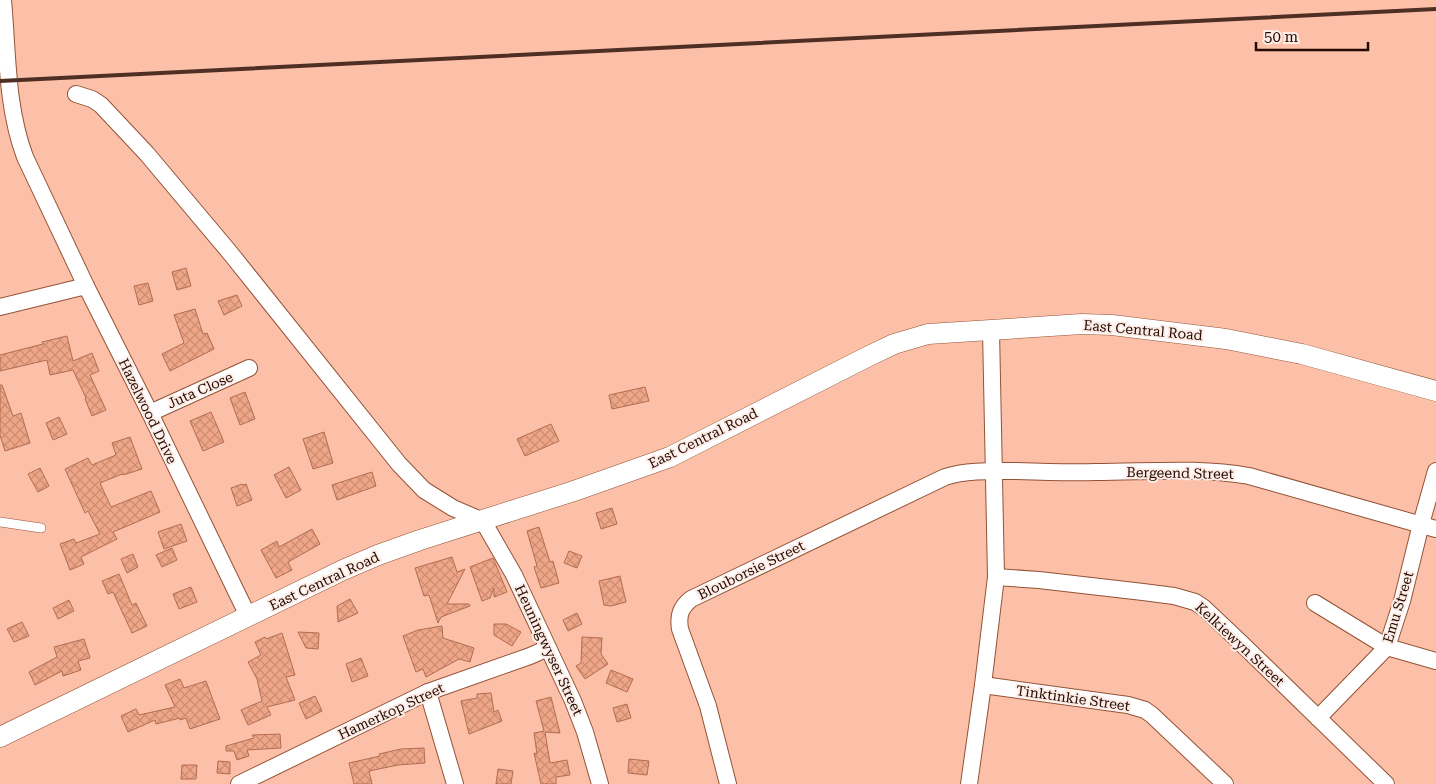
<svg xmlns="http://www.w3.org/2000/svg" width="1436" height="784" viewBox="0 0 1436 784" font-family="'Roboto Serif',serif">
<defs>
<pattern id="building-cross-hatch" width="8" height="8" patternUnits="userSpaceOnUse" patternTransform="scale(1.25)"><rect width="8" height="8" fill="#efa587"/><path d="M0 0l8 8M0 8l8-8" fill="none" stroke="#cd8d73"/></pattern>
</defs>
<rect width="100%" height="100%" fill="#fcc0a8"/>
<g fill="url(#building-cross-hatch)" stroke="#b26d51">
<path d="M 186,268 L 191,286 L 177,290 L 172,272 Z"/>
<path d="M 148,283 L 153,301 L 139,305 L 134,286 Z"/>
<path d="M 237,295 L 242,306 L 224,315 L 218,301 Z"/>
<path d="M 195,309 L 203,334 L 207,333 L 214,349 L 170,371 L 162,354 L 184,343 L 174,315 Z"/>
<path d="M 67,336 L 73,361 L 92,353 L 99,371 L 90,375 L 106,410 L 92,416 L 85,399 L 86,398 L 73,370 L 50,375 L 47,360 L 0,371 L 0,355 L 43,344 L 42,342 Z"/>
<path d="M 0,385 L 2,385 L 13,416 L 21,413 L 30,443 L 5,451 L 0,435 Z"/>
<path d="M 645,387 L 649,401 L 612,409 L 609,395 Z"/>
<path d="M 245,392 L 255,419 L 240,425 L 230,398 Z"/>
<path d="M 211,412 L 224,442 L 203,451 L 190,421 Z"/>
<path d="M 59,417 L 67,434 L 53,440 L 46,423 Z"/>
<path d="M 551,424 L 559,441 L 525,456 L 517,439 Z"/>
<path d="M 324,432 L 333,463 L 313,469 L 303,439 Z"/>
<path d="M 130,437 L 142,469 L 123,475 L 122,474 L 100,483 L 111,507 L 151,491 L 160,512 L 113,532 L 117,539 L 81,557 L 84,564 L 70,570 L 60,544 L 74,539 L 76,543 L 100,534 L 88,511 L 85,513 L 65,469 L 88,458 L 92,465 L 116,455 L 112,443 Z"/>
<path d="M 289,467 L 301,490 L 286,498 L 274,475 Z"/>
<path d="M 40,468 L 49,486 L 38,492 L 28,474 Z"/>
<path d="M 372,472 L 376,486 L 337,500 L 332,485 Z"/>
<path d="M 242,484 L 243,485 L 246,484 L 252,500 L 237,506 L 231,488 Z"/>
<path d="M 612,508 L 617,524 L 601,529 L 596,513 Z"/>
<path d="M 181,524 L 187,541 L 164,549 L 158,532 Z"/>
<path d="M 539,527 L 550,562 L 553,561 L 559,583 L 541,588 L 534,567 L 537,566 L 527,531 Z"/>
<path d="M 312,529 L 320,544 L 288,562 L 292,570 L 276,578 L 261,550 L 277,541 L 279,547 Z"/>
<path d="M 172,548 L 177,560 L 162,567 L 156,555 Z"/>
<path d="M 569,551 L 582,556 L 577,568 L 564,563 Z"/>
<path d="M 133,554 L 138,567 L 127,573 L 121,559 Z"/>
<path d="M 452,557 L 457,572 L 465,569 L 447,604 L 469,604 L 470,606 L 441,617 L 438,623 L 429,595 L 424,596 L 415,568 Z"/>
<path d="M 493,558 L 507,592 L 494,597 L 494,588 L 490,598 L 482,601 L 470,567 Z"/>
<path d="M 119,574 L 132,605 L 136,603 L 147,626 L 132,633 L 113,592 L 108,594 L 102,581 Z"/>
<path d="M 620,576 L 626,602 L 611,606 L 604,605 L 599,581 Z"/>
<path d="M 191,587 L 197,602 L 179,609 L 173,594 Z"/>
<path d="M 350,599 L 358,613 L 338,622 L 337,606 Z"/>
<path d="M 69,600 L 74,611 L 58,619 L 53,608 Z"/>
<path d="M 577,613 L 582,624 L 568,631 L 563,620 Z"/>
<path d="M 22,622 L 29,636 L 14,642 L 7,629 Z"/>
<path d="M 494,624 L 506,624 L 521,632 L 512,646 L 494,635 Z"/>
<path d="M 442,626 L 443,638 L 474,648 L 470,662 L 459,659 L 426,677 L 423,669 L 416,672 L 403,636 L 418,630 Z"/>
<path d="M 298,632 L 319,633 L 318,649 L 306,648 Z"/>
<path d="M 282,633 L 295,675 L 286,677 L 295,700 L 267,707 L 271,715 L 248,725 L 241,710 L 262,701 L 257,679 L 248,662 L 261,655 L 255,642 L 265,637 L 266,639 Z"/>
<path d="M 582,637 L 602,638 L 601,654 L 608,664 L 585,679 L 576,666 L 581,663 Z"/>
<path d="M 84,639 L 90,658 L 78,661 L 81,670 L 63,676 L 62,671 L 35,685 L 29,672 L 57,657 L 54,647 Z"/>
<path d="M 361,658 L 368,676 L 352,682 L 346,664 Z"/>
<path d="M 611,670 L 633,679 L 627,692 L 606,683 Z"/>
<path d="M 180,679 L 184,688 L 206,681 L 220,719 L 190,729 L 186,718 L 180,720 L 180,718 L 156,724 L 155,720 L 128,732 L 121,716 L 136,709 L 139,715 L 175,707 L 165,685 Z"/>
<path d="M 491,693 L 494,712 L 498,710 L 502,721 L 469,734 L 461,701 L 477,698 L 477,694 Z"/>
<path d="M 315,696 L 322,711 L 306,719 L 299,703 Z"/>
<path d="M 551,697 L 560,733 L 545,732 L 550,763 L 567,760 L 570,775 L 556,777 L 556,784 L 541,784 L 534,753 L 537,754 L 534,733 L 544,731 L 536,701 Z"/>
<path d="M 627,704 L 631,718 L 617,722 L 613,708 Z"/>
<path d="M 280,734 L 281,748 L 247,750 L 249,756 L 237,760 L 234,751 L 226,751 L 226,746 L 254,738 L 252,735 Z"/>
<path d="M 424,748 L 425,763 L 398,765 L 369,771 L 372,784 L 354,784 L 349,763 L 380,756 L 379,754 L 401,749 Z"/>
<path d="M 629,759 L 649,761 L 647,775 L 628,773 Z"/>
<path d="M 218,761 L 230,762 L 230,774 L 217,773 Z"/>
<path d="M 182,765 L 197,765 L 196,779 L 181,779 Z"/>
<path d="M 498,769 L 513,771 L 511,784 L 496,784 Z"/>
</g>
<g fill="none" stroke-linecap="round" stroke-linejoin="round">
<defs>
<path id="service" d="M 0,522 L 41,528"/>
<g id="minor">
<path d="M 3,0 C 8,54 6,106 25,157 L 86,286 L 150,413 L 248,616"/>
<path d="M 76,94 L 92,99 L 101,105 L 147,154 L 231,254 L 399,464 L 424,490 L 453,508 L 483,521 L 514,575 L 573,701 L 585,732 L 600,784"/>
<path d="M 0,307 L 86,286"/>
<path d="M 150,413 L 249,368"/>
<path d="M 996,577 L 1039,580 L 1143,592 L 1174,596 L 1195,602 L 1204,608 L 1239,641 L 1386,784"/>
<path d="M 1315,603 L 1387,647 L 1436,661"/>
<path d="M 983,685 L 1128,705 L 1145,710 L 1152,715 L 1225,784"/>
<path d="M 428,692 L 455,784"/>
<path d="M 1318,718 L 1387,647 L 1402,601 L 1421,524 L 1436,471"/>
<path d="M 239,784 L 428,692 L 530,656 L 548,648"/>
<path d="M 728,784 L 708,706 L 680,629 C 678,616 680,608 691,599 L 945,477 C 967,470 993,471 1016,471 C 1043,472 1070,473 1096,472 C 1147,472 1199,467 1249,476 L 1436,529"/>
<path d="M 969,784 L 983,685 L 996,577 L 991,330"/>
</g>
<path id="tertiary" d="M 0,737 L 343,570 L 378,555 L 420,540 L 574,491 L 670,457 L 867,357 L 894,344 L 928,334 L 1082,324 L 1112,325 L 1226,339 L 1302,354 L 1436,391"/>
</defs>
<use href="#service" stroke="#945236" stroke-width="10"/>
<use href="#minor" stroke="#945236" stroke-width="18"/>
<use href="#tertiary" stroke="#945236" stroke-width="21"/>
<use href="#service" stroke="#fff" stroke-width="9"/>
<use href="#minor" stroke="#fff" stroke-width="16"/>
<use href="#tertiary" stroke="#fff" stroke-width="20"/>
<path stroke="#4f2e23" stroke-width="4" d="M 0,81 L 1436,9"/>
</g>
<g text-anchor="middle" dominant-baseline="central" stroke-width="4" stroke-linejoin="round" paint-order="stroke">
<g font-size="14" fill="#240a02" stroke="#fdede6">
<text transform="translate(1143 330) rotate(5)">East Central Road</text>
<text transform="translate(200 390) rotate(-24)">Juta Close</text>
<text transform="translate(148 411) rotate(64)">Hazelwood Drive</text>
<text transform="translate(703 438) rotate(-26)">East Central Road</text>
<text transform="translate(1180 473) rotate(1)">Bergeend Street</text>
<text transform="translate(751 570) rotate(-26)">Blouborsie Street</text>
<text transform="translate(324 581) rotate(-25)">East Central Road</text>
<text transform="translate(1398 607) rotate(-73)">Emu Street</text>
<text transform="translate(1240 644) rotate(43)">Kelkiewyn Street</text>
<text transform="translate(549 650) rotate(65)">Heuningwyser Street</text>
<text transform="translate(1073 698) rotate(8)">Tinktinkie Street</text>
<text transform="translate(391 711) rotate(-25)">Hamerkop Street</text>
</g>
</g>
<path d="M1256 42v8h112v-8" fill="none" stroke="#240a02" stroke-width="2.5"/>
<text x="1264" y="42" font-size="15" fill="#240a02" stroke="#fdede6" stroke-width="4" paint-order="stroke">50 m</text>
</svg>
